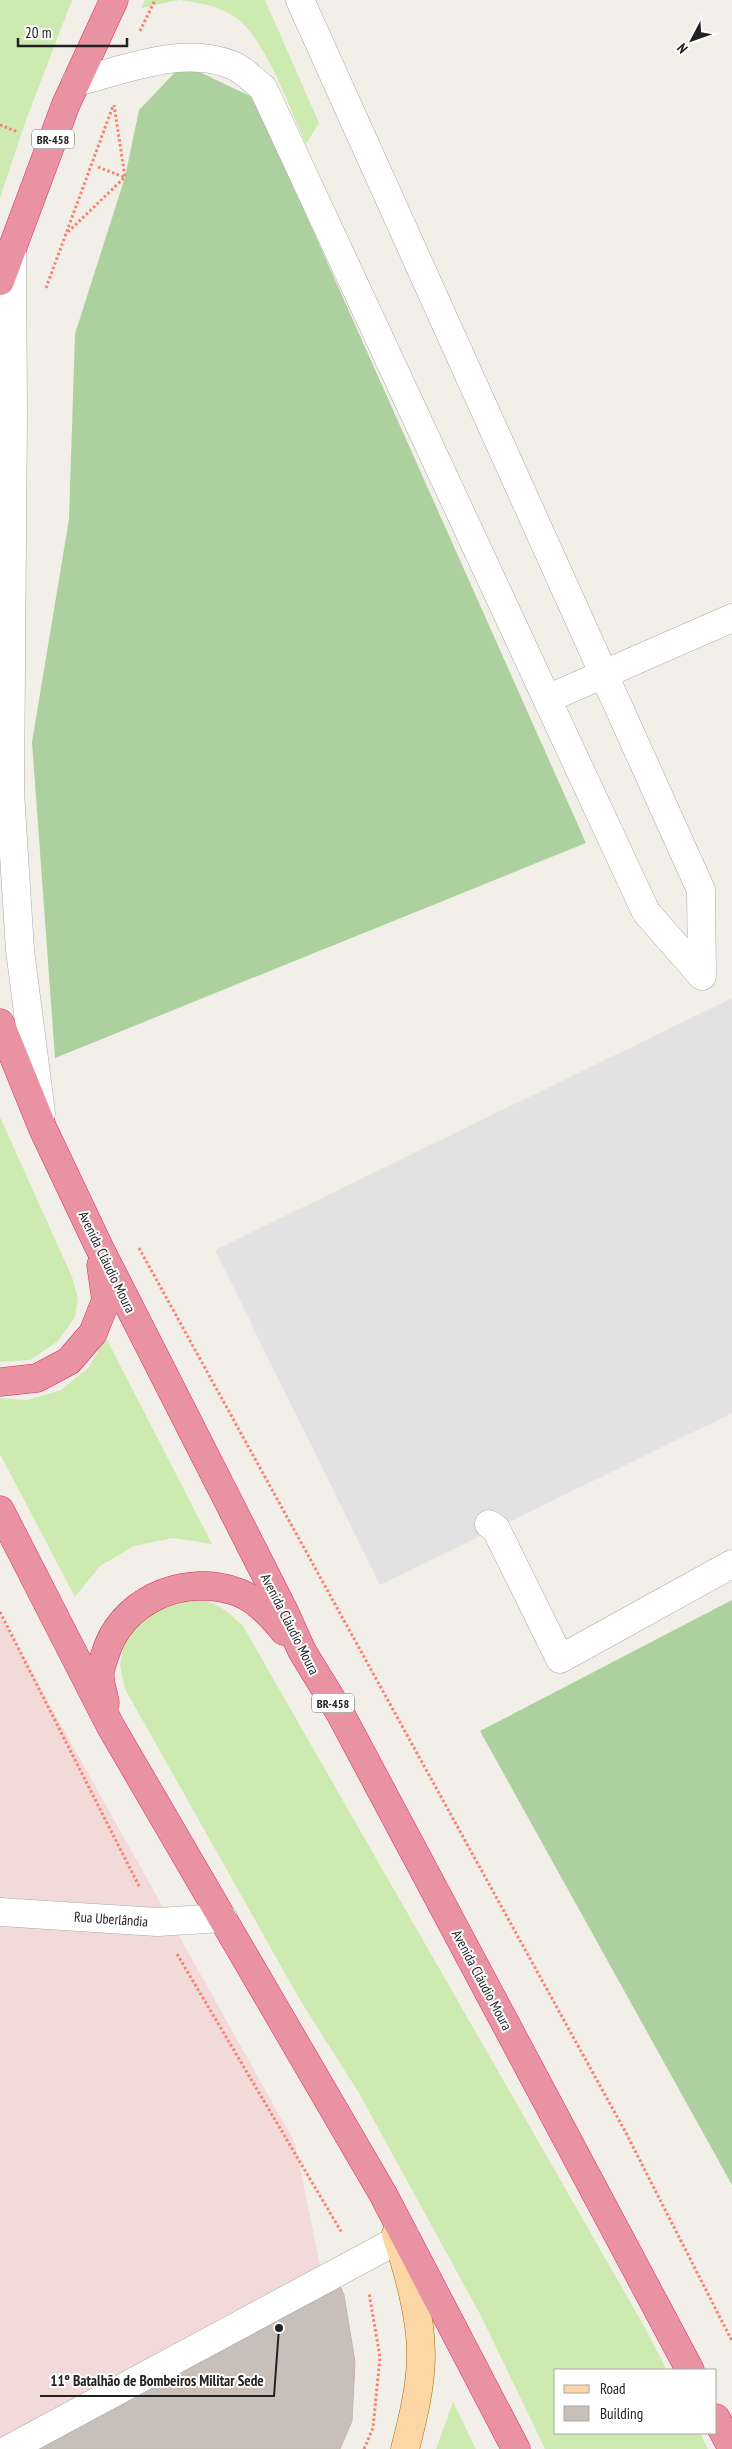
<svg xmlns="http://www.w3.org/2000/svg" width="732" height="2449" viewBox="0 0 732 2449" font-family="'PT Sans Narrow',sans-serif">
<rect width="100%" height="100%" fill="#f2efe9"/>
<path fill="#f2dad9" d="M 0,1616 L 295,2143 L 347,2397 L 0,2449 Z"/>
<g fill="#cdebb0">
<path d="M 0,0 L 72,0 L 26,120 L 0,198 Z"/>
<path d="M 145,0 L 179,0 L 141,8 Z"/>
<path d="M 180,0 L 265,0 L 319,123 L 306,144 C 289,108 267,40 235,17 C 219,6 200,3 180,0 Z"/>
<path d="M 0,1117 L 72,1277 L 78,1298 L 75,1317 L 58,1341 L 30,1360 L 0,1362 Z"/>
<path d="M 106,1338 L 212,1544 L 173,1538 L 134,1546 L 100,1566 L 75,1597 L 0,1454 L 0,1398 L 28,1400 L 61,1390 L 88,1368 Z"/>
<path d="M 179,1598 C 211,1599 219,1603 243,1626 L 644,2326 L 667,2370 L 556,2370 L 556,2433 L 700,2433 L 708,2449 L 545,2449 L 481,2316 L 359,2093 L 300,2000 L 125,1689 L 120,1666 L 124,1642 L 136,1621 Z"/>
<path d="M 453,2402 L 476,2449 L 436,2449 Z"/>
</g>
<g fill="#add19e">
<path d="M 183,64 L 254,98 L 586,843 L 55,1058 L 32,742 L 69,519 L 75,334 L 125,177 L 139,110 Z"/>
<path d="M 732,1600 L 732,2185 L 480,1731 Z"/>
</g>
<path fill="#e2e2e2" d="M 732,998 L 732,1413 L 380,1585 L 215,1250 Z"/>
<path fill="#c7bfb8" stroke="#c4b6ab" d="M 329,2262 L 344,2295 L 355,2362 L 352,2421 L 340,2449 L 0,2449 Z"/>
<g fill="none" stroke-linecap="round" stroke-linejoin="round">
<defs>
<g id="minor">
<path d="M 76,82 C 125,70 183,45 232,65 C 243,69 254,81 263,88 L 646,912 L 702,976 L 701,890 L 300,0"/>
<path d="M 12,250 L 13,414 L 10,792 L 20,950 L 41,1113"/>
<path d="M 547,699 L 732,618"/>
<path d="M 489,1524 L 496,1529 L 560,1659 L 732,1564"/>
<path d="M 0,1912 L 157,1922 L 223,1918"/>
<path d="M 9,2449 L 405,2236"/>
</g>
<path id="major" d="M 396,2234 C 408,2270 421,2316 421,2354 C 421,2386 413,2418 405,2449"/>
<g id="highway">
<path d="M 0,281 L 66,104 L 114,0"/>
<path d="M 0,1023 L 43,1129 L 99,1247 L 283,1609 L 302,1651 L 340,1713 L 690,2370"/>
<path d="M 0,1382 L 37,1378 L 69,1361 L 93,1333 L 106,1300 L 101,1265"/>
<path d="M 0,1510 L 111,1727 L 383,2194 L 516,2449"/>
<path d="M 105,1703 C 104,1695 100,1685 100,1677 C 99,1670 103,1661 105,1655 C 120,1602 180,1575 231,1590 C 254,1596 270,1614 284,1631"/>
<path d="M 716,2418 L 732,2448"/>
</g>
</defs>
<use href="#minor" stroke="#a9a9a9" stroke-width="29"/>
<use href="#major" stroke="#a06b00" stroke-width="29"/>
<use href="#highway" stroke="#dc2a67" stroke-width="29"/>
<g stroke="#fa8072" stroke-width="3" stroke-dasharray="2.5 2.5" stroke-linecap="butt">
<path d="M 140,31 L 155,0"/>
<path d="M 0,125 L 18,132"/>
<path d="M 98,167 L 124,177"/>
<path d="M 68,232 L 125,177 L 114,105"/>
<path d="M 46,288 L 113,106"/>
<path d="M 139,1248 L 626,2133 L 732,2341"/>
<path d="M 0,1612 L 140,1888"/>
<path d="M 177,1954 L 342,2233"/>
<path d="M 364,2449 L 373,2428 L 380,2357 L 369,2293"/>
</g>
<use href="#minor" stroke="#fff" stroke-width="28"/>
<use href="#major" stroke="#fcd6a4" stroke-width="28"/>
<use href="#highway" stroke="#e892a2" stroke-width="28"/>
</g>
<g text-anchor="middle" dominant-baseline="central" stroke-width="4" stroke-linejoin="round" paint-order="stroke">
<g fill="#fff" stroke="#646464" stroke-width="1">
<rect x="32" y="129.5" width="42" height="19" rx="4"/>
<rect x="312" y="1693.5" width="42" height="19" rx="4"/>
</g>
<g font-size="12" font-weight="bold" fill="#222">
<text x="53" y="139">BR-458</text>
<text x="333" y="1703">BR-458</text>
</g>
<g font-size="14" fill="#222" stroke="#fff">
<text transform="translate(107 1262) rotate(64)">Avenida Cláudio Moura</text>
<text transform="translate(290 1624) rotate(63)">Avenida Cláudio Moura</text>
<text transform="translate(111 1919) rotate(4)">Rua Uberlândia</text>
<text transform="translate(482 1980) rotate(62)">Avenida Cláudio Moura</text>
</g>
</g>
<path fill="none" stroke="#222" stroke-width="2" d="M279 2328L274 2396H40"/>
<circle fill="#222" stroke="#fff" stroke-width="2" cx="279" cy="2328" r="5"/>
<g font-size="15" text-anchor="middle" font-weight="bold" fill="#222" stroke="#fff" stroke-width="4" stroke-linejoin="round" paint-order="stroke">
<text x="157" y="2386">11º Batalhão de Bombeiros Militar Sede</text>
</g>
<rect x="554" y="2369" width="162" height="65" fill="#ffffff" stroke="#a7a7a7"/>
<rect x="564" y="2385" width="25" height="8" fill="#fcd6a4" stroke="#a7a7a7"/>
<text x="600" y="2394" font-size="15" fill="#222222">Road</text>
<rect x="564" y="2406" width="25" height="15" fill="#c7bfb8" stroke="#a7a7a7"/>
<text x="600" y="2419" font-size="15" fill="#222222">Building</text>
<g transform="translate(692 40) rotate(229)" stroke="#ffffff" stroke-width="4" paint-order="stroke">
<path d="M0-4L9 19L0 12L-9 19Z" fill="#222222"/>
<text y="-8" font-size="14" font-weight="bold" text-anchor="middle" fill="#222222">N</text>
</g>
<path d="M18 38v8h109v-8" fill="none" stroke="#222222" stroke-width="2.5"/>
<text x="25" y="38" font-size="15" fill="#222222" stroke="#ffffff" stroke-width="4" paint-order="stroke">20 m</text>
</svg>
